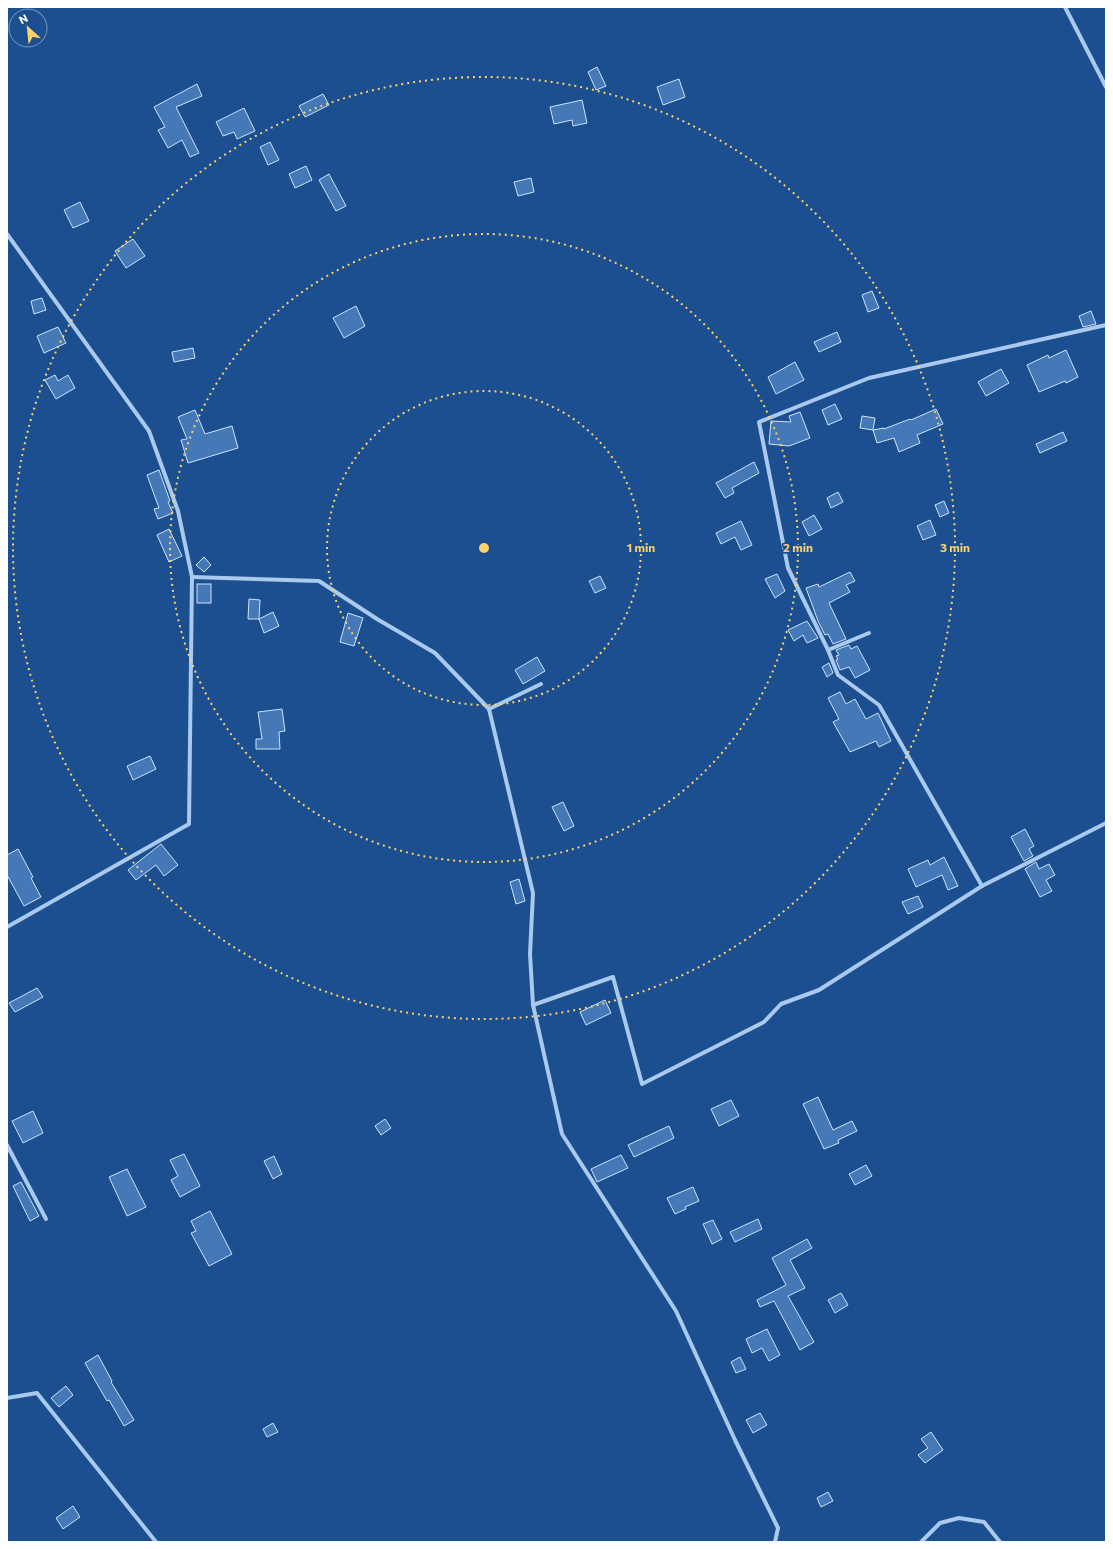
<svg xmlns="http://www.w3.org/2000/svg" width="1113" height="1549" viewBox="0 0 1113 1549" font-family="Commissioner,sans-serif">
<rect width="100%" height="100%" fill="#1b4f8f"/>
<g fill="#4478b7" stroke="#cfe3fa">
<path d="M 597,67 L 606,86 L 596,90 L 588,72 Z"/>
<path d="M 679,79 L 685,97 L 663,105 L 657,87 Z"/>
<path d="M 197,84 L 202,96 L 176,107 L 199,153 L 190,157 L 182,140 L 168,148 L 158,130 L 165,127 L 154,107 Z"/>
<path d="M 323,94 L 329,105 L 305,117 L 299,106 Z"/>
<path d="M 582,100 L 587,123 L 573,126 L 572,120 L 554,124 L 550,107 Z"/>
<path d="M 244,108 L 255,131 L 237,139 L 234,132 L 223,136 L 216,122 Z"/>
<path d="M 270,142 L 279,160 L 268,165 L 260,147 Z"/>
<path d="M 306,166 L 312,180 L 295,188 L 289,174 Z"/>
<path d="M 329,174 L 346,206 L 336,211 L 319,180 Z"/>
<path d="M 531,178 L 534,192 L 518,196 L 514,182 Z"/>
<path d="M 80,202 L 89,221 L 73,228 L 64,210 Z"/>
<path d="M 133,239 L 145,256 L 126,268 L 115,251 Z"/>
<path d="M 872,291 L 879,308 L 868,312 L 862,295 Z"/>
<path d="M 42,298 L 46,310 L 34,314 L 31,301 Z"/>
<path d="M 356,306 L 365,326 L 344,338 L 333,318 Z"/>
<path d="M 1091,311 L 1096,324 L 1083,327 L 1079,316 Z"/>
<path d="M 58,327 L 66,343 L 44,353 L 37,336 Z"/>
<path d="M 837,332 L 841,342 L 819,352 L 814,342 Z"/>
<path d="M 193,348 L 195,358 L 174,362 L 172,352 Z"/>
<path d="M 1066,350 L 1078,377 L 1066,383 L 1065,381 L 1039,392 L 1027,365 L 1048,355 L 1049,358 Z"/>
<path d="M 795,362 L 804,380 L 776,394 L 768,377 Z"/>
<path d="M 1001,369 L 1009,383 L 986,396 L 978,382 Z"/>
<path d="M 55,375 L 58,381 L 68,375 L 75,388 L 56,399 L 45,380 Z"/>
<path d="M 835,404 L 842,419 L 828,425 L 822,410 Z"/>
<path d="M 936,409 L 943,424 L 917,435 L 920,443 L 899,452 L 894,438 L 877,443 L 873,430 L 884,428 L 884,429 L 910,419 L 911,420 Z"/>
<path d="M 195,410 L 205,434 L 232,426 L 238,448 L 188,463 L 181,440 L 187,439 L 178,417 Z"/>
<path d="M 800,412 L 810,438 L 789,446 L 769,444 L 771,421 L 791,422 L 789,416 Z"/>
<path d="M 862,416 L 875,418 L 873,430 L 860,428 Z"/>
<path d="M 1063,432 L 1067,441 L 1040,453 L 1036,444 Z"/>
<path d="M 754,462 L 759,473 L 732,488 L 734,493 L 725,498 L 716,483 Z"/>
<path d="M 159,470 L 170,501 L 168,502 L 173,513 L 158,519 L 154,509 L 159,508 L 147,475 Z"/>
<path d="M 838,492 L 843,502 L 831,508 L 827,498 Z"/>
<path d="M 944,501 L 949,513 L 940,517 L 935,505 Z"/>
<path d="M 814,515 L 822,529 L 809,536 L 802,522 Z"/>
<path d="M 930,520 L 936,535 L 923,540 L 917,526 Z"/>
<path d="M 741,521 L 752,545 L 741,550 L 735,537 L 721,544 L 716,533 Z"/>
<path d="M 169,529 L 182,556 L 169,562 L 157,535 Z"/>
<path d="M 204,557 L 211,565 L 204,572 L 196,565 Z"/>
<path d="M 850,572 L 855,581 L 846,585 L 850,592 L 829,603 L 846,639 L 833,644 L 828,634 L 825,635 L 818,621 L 806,588 L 818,584 L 819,587 Z"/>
<path d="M 777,574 L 785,591 L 775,598 L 765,579 Z"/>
<path d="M 600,576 L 606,588 L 595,593 L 589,581 Z"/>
<rect x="197" y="584" width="14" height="19"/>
<path d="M 249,599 L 260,600 L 259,619 L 248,619 Z"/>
<path d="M 273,612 L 279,626 L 264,633 L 259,619 Z"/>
<path d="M 348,613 L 363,618 L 354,646 L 340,642 Z"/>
<path d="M 807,621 L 818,638 L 807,643 L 803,635 L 794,641 L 788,630 Z"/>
<path d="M 849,645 L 851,649 L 857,646 L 870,670 L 855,678 L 849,667 L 840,670 L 836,660 L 838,659 L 836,656 L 839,655 L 836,650 Z"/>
<path d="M 537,657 L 545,671 L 523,684 L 515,670 Z"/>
<path d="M 829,663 L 833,673 L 827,677 L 822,667 Z"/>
<path d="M 840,692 L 846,704 L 855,699 L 866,719 L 878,713 L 891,741 L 879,747 L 876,741 L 850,752 L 833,722 L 839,719 L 828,698 Z"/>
<path d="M 282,709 L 285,731 L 279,732 L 280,749 L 256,749 L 256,739 L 262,739 L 258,712 Z"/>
<path d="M 150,756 L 156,769 L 133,780 L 127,766 Z"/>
<path d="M 563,802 L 574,826 L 564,831 L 552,807 Z"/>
<path d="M 1025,829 L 1034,846 L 1029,849 L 1033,856 L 1024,861 L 1011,837 Z"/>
<path d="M 161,844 L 178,865 L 164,876 L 156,865 L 136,880 L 128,870 Z"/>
<path d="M 18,849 L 33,877 L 31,878 L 41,897 L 24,906 L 7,875 L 7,855 Z"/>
<path d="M 944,857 L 958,886 L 948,890 L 942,875 L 916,887 L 908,869 L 928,860 L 930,865 Z"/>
<path d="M 1036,862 L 1039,869 L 1049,864 L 1055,875 L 1046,880 L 1052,891 L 1040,897 L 1025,869 Z"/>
<path d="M 519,879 L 525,901 L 516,904 L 510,882 Z"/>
<path d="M 918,896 L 923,907 L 908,914 L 902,902 Z"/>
<path d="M 37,988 L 43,997 L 15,1012 L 9,1003 Z"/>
<path d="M 605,1000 L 611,1013 L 586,1025 L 580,1012 Z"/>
<path d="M 818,1097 L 833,1130 L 852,1121 L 857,1131 L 838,1140 L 839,1143 L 824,1149 L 803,1104 Z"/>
<path d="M 731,1100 L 739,1116 L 719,1126 L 711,1109 Z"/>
<path d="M 33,1111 L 43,1133 L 23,1143 L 12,1121 Z"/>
<path d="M 385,1119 L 391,1128 L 381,1135 L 375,1126 Z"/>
<path d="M 669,1126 L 674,1138 L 634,1157 L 628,1145 Z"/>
<path d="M 184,1154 L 200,1186 L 180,1197 L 171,1180 L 178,1176 L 170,1160 Z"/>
<path d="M 621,1155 L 628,1168 L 597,1182 L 591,1169 Z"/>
<path d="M 274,1156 L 282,1174 L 273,1179 L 264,1161 Z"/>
<path d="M 866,1165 L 872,1176 L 855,1185 L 849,1174 Z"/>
<path d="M 127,1169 L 146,1207 L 127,1216 L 109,1177 Z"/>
<path d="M 21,1182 L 39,1216 L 30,1221 L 13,1186 Z"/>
<path d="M 693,1187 L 699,1201 L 685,1207 L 686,1209 L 675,1214 L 667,1198 Z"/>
<path d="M 210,1211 L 232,1254 L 209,1266 L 191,1233 L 196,1231 L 191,1221 Z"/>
<path d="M 758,1219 L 762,1229 L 735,1242 L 730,1232 Z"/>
<path d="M 713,1220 L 722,1239 L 712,1244 L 703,1224 Z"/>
<path d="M 807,1239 L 812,1248 L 790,1260 L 805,1288 L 788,1296 L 814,1342 L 800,1350 L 774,1301 L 760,1307 L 757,1300 L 786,1285 L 772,1258 Z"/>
<path d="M 841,1293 L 848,1305 L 835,1313 L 828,1300 Z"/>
<path d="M 767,1329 L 780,1355 L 769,1361 L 762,1348 L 752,1353 L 746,1339 Z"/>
<path d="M 98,1355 L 112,1381 L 111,1382 L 134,1420 L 124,1426 L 109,1400 L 107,1401 L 100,1389 L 85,1363 Z"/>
<path d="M 740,1357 L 746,1369 L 736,1373 L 731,1362 Z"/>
<path d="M 66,1386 L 73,1395 L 59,1407 L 51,1398 Z"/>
<path d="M 760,1413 L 767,1425 L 753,1433 L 746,1420 Z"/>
<path d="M 273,1423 L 278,1432 L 267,1437 L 263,1429 Z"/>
<path d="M 931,1432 L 943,1450 L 925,1463 L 918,1455 L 928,1448 L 921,1439 Z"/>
<path d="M 828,1492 L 833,1501 L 821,1507 L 817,1498 Z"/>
<path d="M 73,1506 L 80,1517 L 63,1529 L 56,1518 Z"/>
</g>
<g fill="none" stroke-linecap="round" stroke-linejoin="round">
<g stroke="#a9c9ee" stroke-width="4">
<path d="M 1065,7 L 1106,87"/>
<path d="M 7,234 L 149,431 L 178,511 L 192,577 L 189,824 L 7,927"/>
<path d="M 1106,325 L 869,378 L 759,422 L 788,568 L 828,650 L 838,675 L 879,705 L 982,886 L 1106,823"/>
<path d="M 192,577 L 319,581 L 377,619 L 435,653 L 489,709 L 533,893 L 530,954 L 533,1005 L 562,1134 L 676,1311 L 735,1440 L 778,1528 L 775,1542"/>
<path d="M 828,650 L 869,633"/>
<path d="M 489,709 L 541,684"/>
<path d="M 533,1005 L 613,977 L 642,1084 L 764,1022 L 781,1004 L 819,990 L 982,886"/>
<path d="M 7,1145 L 46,1219"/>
<path d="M 7,1398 L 37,1393 L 156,1542"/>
<path d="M 921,1542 L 940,1523 L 959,1518 L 984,1522 L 1000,1542"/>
</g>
</g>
<g fill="none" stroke="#ffd166" stroke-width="2" stroke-dasharray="2 4">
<circle cx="484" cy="548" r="157"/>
<circle cx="484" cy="548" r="314"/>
<circle cx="484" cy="548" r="471"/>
</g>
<circle cx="484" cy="548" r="6" fill="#ffd166" stroke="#1b4f8f" stroke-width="2"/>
<g font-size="12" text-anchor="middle" font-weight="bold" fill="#ffd166" stroke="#1b4f8f" stroke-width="3.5" stroke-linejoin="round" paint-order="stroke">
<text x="641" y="552">1 min</text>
<text x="798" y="552">2 min</text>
<text x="955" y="552">3 min</text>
</g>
<rect width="1113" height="1549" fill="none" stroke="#ffffff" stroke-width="16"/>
<g transform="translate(28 28) rotate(333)"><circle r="19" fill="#1b4f8f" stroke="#7695bc"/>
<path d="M0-3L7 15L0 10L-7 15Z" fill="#ffd166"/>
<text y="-6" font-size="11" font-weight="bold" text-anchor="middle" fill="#ffffff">N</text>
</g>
</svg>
